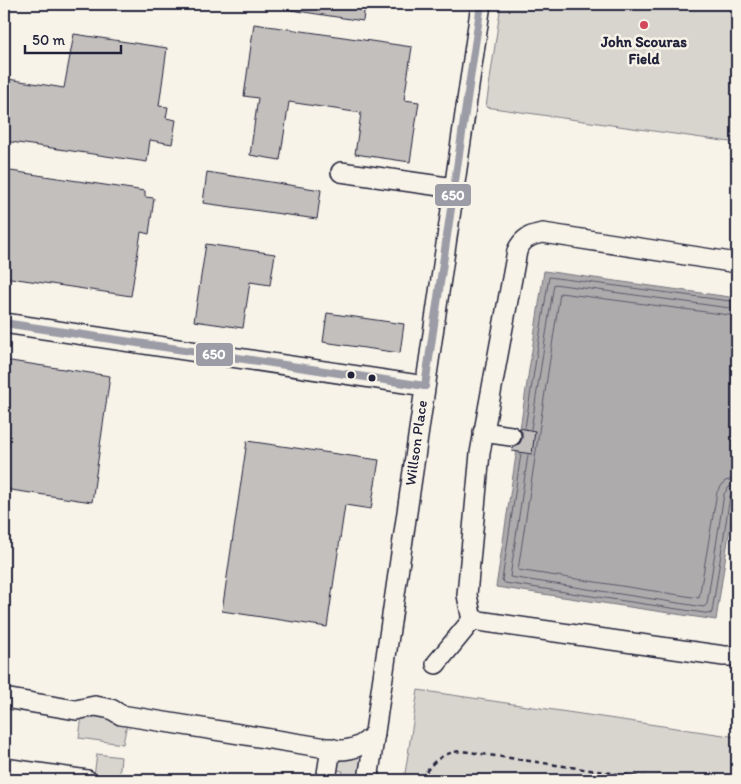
<svg xmlns="http://www.w3.org/2000/svg" width="741" height="784" viewBox="0 0 741 784" font-family="Itim,sans-serif">
<rect width="100%" height="100%" fill="#f7f3e8"/>
<filter id="ink" filterUnits="userSpaceOnUse"><feTurbulence type="fractalNoise" baseFrequency=".02" numOctaves="2"/><feDisplacementMap in="SourceGraphic" scale="10" xChannelSelector="R" yChannelSelector="G"/><feConvolveMatrix kernelMatrix="1 2 1 2 8 2 1 2 1" color-interpolation-filters="sRGB"/></filter>
<g filter="url(#ink)">
<g fill="#d8d5cf" stroke="#7d7c85">
<path d="M 501,4 L 737,4 L 737,143 L 486,107 Z"/>
<path d="M 418,690 L 737,737 L 737,780 L 404,780 Z"/>
<path d="M 93,713 L 127,723 L 123,744 L 79,738 L 82,716 Z"/>
<path d="M 364,752 L 363,780 L 341,780 L 343,771 L 331,769 L 333,756 Z"/>
<path d="M 97,754 L 121,757 L 119,779 L 94,776 Z"/>
</g>
<path fill="#aeabad" stroke="#76747f" d="M 544,271 L 737,298 L 737,481 L 716,620 L 496,587 Z"/>
<g fill="none" stroke-linecap="round" stroke-linejoin="round">
<g stroke="#5a5969" stroke-width="1">
<path d="M 737,316 L 560,293 L 518,570 L 699,598 L 717,492 L 725,481 L 737,478"/>
<path d="M 525,428 L 549,277 L 737,302"/>
<path d="M 531,429 L 554,284 L 737,309"/>
<path d="M 521,454 L 502,580 L 505,583 L 711,614 L 712,612 L 730,496 L 733,492 L 737,491"/>
<path d="M 528,455 L 510,577 L 704,607 L 707,604 L 724,494 L 729,487 L 737,485"/>
</g>
</g>
<g fill="#c2bfbd" stroke="#22223b">
<path d="M 291,4 L 365,4 L 363,21 L 291,10 Z"/>
<path d="M 254,24 L 412,47 L 404,100 L 419,102 L 410,162 L 355,154 L 361,113 L 289,102 L 280,160 L 250,155 L 258,98 L 244,96 Z"/>
<path d="M 74,34 L 167,48 L 159,106 L 168,107 L 166,118 L 176,120 L 172,144 L 150,140 L 147,162 L 4,141 L 4,110 L 8,79 L 64,88 Z"/>
<path d="M 4,170 L 145,191 L 145,197 L 154,198 L 149,234 L 141,232 L 131,296 L 4,277 Z"/>
<path d="M 207,172 L 321,190 L 317,219 L 203,203 Z"/>
<path d="M 206,244 L 275,254 L 270,285 L 250,282 L 243,328 L 194,321 Z"/>
<path d="M 327,313 L 404,324 L 400,353 L 323,342 Z"/>
<path d="M 4,360 L 110,376 L 92,502 L 4,489 Z"/>
<path d="M 519,428 L 535,431 L 532,454 L 512,451 L 513,447 L 520,443 L 522,438 L 522,432 Z"/>
<path d="M 247,441 L 379,460 L 371,509 L 345,505 L 327,627 L 222,611 Z"/>
</g>
<g fill="none" stroke-linecap="round" stroke-linejoin="round">
<defs>
<g id="minor">
<path d="M 341,172 L 454,188"/>
<path d="M 4,323 L 425,386"/>
<path d="M 483,432 L 511,436"/>
<path d="M 472,620 L 724,656 L 737,656"/>
<path d="M 436,664 L 472,620 L 467,595 L 480,453 L 517,251 C 522,239 530,235 543,233 L 737,263"/>
<path d="M 4,698 L 76,710 L 95,706 L 111,709 L 121,715 L 339,750 C 355,750 363,745 375,734"/>
<path d="M 4,768 L 87,780"/>
<path d="M 326,780 L 331,748"/>
<path d="M 368,780 L 481,4"/>
</g>
</defs>
<use href="#minor" stroke="#22223b" stroke-width="22"/>
<g stroke="#22223b" stroke-width="2.5" stroke-dasharray="5 4" stroke-linecap="butt">
<path d="M 383,778 L 400,780"/>
<path d="M 422,780 C 429,763 443,752 462,751 L 658,780"/>
</g>
<use href="#minor" stroke="#f7f3e8" stroke-width="19"/>
<defs>
<g id="bus-1">
<path d="M 4,323 L 425,386"/>
<path d="M 425,386 L 481,4"/>
</g>
</defs>
<use href="#bus-1" stroke="#f7f3e8" stroke-width="11"/>
<use href="#bus-1" stroke="#9c9ca7" stroke-width="8"/>
</g>
</g>
<circle fill="#d1495b" stroke="#f7f3e8" stroke-width="2" cx="644" cy="25" r="5"/>
<g fill="#22223b" stroke="#f7f3e8" stroke-width="2">
<circle cx="351" cy="375" r="4.5"/>
<circle cx="372" cy="378" r="4.5"/>
</g>
<g text-anchor="middle" dominant-baseline="central" stroke-width="5" stroke-linejoin="round" paint-order="stroke">
<g font-size="15" font-weight="bold" fill="#22223b" stroke="#f7f3e8">
<text x="644" y="42">John Scouras<tspan x="644" dy="17">Field</tspan></text>
</g>
<g font-size="15" fill="#22223b" stroke="#f7f3e8">
<text transform="translate(416 443) rotate(-82)">Willson Place</text>
</g>
</g>
<g stroke="#f7f3e8" stroke-width="2">
<rect x="434" y="183" width="38" height="24" rx="5" fill="#9c9ca7"/>
<rect x="195" y="342" width="39" height="25" rx="5" fill="#9c9ca7"/>
</g>
<g font-size="14" text-anchor="middle" font-weight="bold" fill="#fff">
<text x="453" y="200">650</text>
<text x="214" y="359">650</text>
</g>
<rect width="741" height="784" fill="none" stroke="#f7f3e8" stroke-width="20"/>
<rect x="10" y="10" width="721" height="764" fill="none" stroke="#22223b" stroke-width="2" filter="url(#ink)"/>
<path d="M25 45v8h96v-8" fill="none" stroke="#22223b" stroke-width="2.5"/>
<text x="32" y="45" font-size="15" fill="#22223b" stroke="#f7f3e8" stroke-width="4" paint-order="stroke">50 m</text>
</svg>
